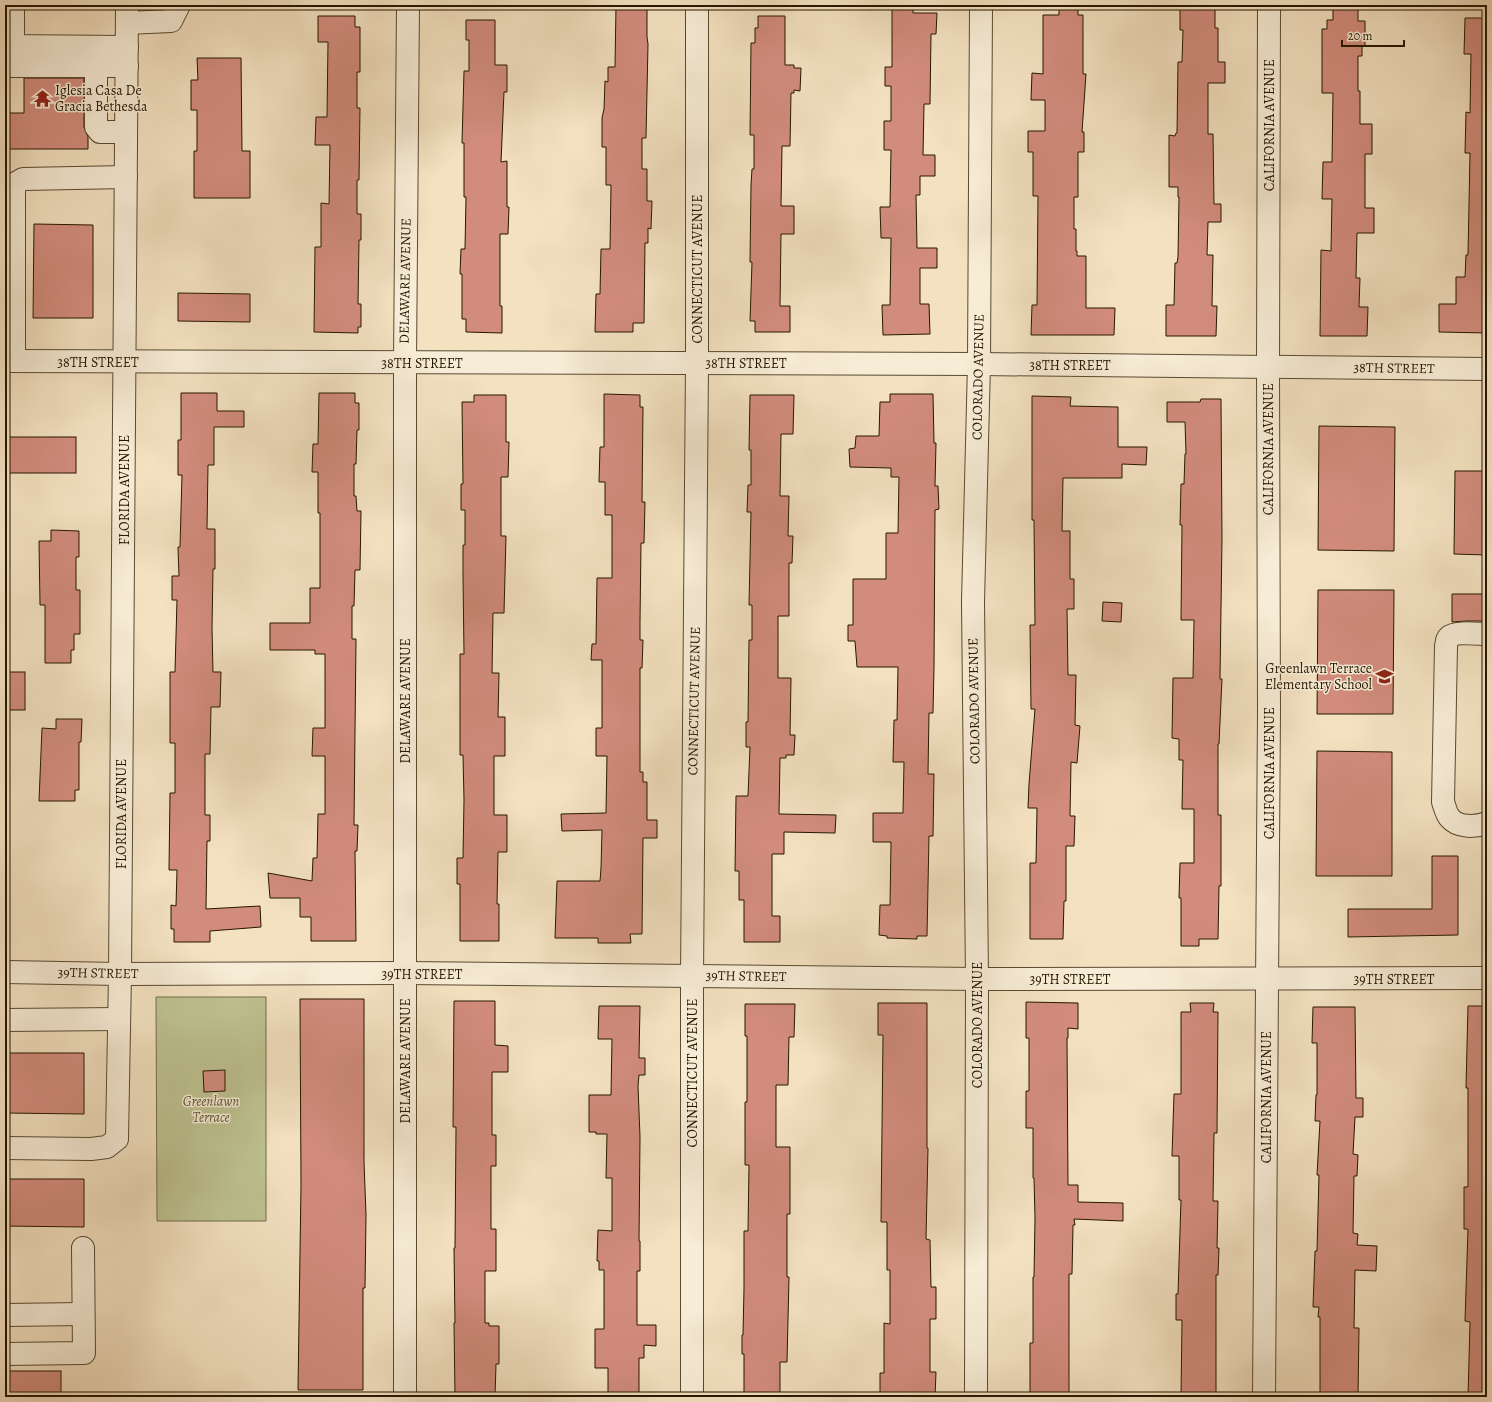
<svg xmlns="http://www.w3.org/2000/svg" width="1492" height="1402" viewBox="0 0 1492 1402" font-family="Alegreya,serif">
<rect width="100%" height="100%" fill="#f3e1c0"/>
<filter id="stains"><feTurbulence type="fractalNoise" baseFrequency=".005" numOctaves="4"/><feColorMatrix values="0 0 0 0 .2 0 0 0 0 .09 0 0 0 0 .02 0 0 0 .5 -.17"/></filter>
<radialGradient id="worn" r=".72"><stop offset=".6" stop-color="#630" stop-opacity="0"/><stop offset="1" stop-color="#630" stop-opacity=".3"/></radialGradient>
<path fill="#bec291" stroke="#726c49" d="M 156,997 L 266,997 L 266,1221 L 157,1221 Z"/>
<g fill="#d28c7d" stroke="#261701">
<path d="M 616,5 L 647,5 L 647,37 L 648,44 L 646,138 L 642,138 L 642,169 L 647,169 L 647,201 L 652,201 L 651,229 L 648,228 L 648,243 L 645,243 L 644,323 L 633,323 L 633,332 L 595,332 L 596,294 L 600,294 L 601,249 L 610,249 L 611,185 L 606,185 L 606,147 L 602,147 L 602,118 L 604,109 L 605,81 L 608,82 L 608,67 L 615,67 Z"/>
<path d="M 892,5 L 913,5 L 913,13 L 937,13 L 936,34 L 931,34 L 930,104 L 924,104 L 923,155 L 935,155 L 935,176 L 920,176 L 920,195 L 916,195 L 917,248 L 937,248 L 937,268 L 920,268 L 920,304 L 929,304 L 930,334 L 883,335 L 882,305 L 890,305 L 891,238 L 881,238 L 880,207 L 890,207 L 891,150 L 884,150 L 884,121 L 891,121 L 891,86 L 885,86 L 885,67 L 892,67 Z"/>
<path d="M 1059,5 L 1078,5 L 1078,15 L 1083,15 L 1083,74 L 1086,74 L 1082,132 L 1084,132 L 1084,152 L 1078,152 L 1078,197 L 1074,197 L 1074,229 L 1076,229 L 1076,251 L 1077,251 L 1077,256 L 1086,256 L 1086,308 L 1115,308 L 1114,335 L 1031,335 L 1032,305 L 1037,305 L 1038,196 L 1033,196 L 1033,152 L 1028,152 L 1028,131 L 1045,131 L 1045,100 L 1031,100 L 1032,73 L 1043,74 L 1043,15 L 1059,15 Z"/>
<path d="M 1180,5 L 1215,5 L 1215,28 L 1218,28 L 1218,62 L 1225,62 L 1225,83 L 1208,83 L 1208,134 L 1213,134 L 1214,204 L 1221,204 L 1221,222 L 1208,222 L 1207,255 L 1213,255 L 1212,306 L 1217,306 L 1216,336 L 1166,336 L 1166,305 L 1174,305 L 1175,263 L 1177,263 L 1178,257 L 1179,197 L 1178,197 L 1178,187 L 1169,187 L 1169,135 L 1175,136 L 1176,133 L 1177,133 L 1178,62 L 1182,62 L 1183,30 L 1180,30 Z"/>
<path d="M 1333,5 L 1358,5 L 1358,21 L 1365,21 L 1365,46 L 1362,46 L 1362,56 L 1358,56 L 1358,91 L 1360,91 L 1360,124 L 1372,124 L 1372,154 L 1365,154 L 1365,208 L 1374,208 L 1374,233 L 1357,233 L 1356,278 L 1360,278 L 1359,307 L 1368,307 L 1367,336 L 1320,336 L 1321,250 L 1331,251 L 1332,199 L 1322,199 L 1323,162 L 1332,162 L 1333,93 L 1322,93 L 1322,29 L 1327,29 L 1327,20 L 1333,20 Z"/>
<path d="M 318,16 L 355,16 L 355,27 L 360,27 L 360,72 L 357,72 L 357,108 L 360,108 L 359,180 L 357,180 L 357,214 L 361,214 L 361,240 L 359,240 L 358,304 L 361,304 L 361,327 L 358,327 L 358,333 L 314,332 L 315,247 L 321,247 L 321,203 L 329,204 L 330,145 L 315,145 L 316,117 L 327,117 L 328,42 L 318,42 Z"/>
<path d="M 758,16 L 785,16 L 785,65 L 794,65 L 794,68 L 801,68 L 800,91 L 794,90 L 794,93 L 791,93 L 790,146 L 782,146 L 781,206 L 794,206 L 794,234 L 781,234 L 780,306 L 790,306 L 790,332 L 755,332 L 755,321 L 750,321 L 752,262 L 750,262 L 751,185 L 752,169 L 754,169 L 754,135 L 750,135 L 751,43 L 755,43 L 755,28 L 758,28 Z"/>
<path d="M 1465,18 L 1487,18 L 1487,333 L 1439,332 L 1439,304 L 1456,304 L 1456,277 L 1465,277 L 1466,255 L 1468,255 L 1470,153 L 1465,153 L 1466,112 L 1470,113 L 1471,54 L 1464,54 Z"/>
<path d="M 466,20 L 495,20 L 495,65 L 507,65 L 507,92 L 504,92 L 501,162 L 507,161 L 507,207 L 509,207 L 508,234 L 500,234 L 500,306 L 502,306 L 502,333 L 466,332 L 466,319 L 462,319 L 462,274 L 460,274 L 461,249 L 465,249 L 466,197 L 464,197 L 464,143 L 462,143 L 464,71 L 469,71 L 469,40 L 466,40 Z"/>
<path d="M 197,58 L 241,58 L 242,151 L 250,151 L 250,198 L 194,198 L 194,151 L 197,151 L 197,110 L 191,110 L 191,80 L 198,80 Z"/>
<path d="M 24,78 L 84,78 L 84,127 L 88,137 L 88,149 L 5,149 L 5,113 L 24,113 Z"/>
<path d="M 34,224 L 93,225 L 93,318 L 33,318 Z"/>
<path d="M 178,293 L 250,294 L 250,322 L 178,321 Z"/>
<path d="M 181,393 L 217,393 L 217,411 L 244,411 L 244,427 L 214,427 L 214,465 L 208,465 L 207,529 L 215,529 L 215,569 L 213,569 L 212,628 L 213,672 L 221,672 L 220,707 L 211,707 L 210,754 L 205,754 L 205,815 L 210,815 L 210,841 L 207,841 L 206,909 L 260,906 L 261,927 L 210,931 L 210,942 L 174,942 L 174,929 L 171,929 L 171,905 L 176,906 L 177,870 L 169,870 L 170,793 L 175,793 L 175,743 L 170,743 L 170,672 L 175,672 L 177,600 L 172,600 L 172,576 L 179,576 L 178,547 L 180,547 L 182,475 L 178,475 L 178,440 L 181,440 Z"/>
<path d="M 319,393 L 355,393 L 355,403 L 359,403 L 359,430 L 357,430 L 356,464 L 354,464 L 354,496 L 356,496 L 357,511 L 361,511 L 360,570 L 355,570 L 354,606 L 352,606 L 352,639 L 356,639 L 354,825 L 358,825 L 357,851 L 355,851 L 356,941 L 311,941 L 311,917 L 300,917 L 300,898 L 270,898 L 268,873 L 312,881 L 313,858 L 317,858 L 318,814 L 325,814 L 325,756 L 312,756 L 313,728 L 325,728 L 325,654 L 315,654 L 315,650 L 270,650 L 270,623 L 310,623 L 310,588 L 320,588 L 320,513 L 318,513 L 318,472 L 312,472 L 313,444 L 318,444 Z"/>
<path d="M 604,394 L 640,395 L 640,407 L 643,407 L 642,502 L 645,502 L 644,543 L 641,543 L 640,621 L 640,640 L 643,640 L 642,668 L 640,668 L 640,772 L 643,772 L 643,782 L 647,782 L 647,820 L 657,820 L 657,838 L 643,838 L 642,934 L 630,934 L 631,943 L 598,943 L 598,938 L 555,938 L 557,881 L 600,881 L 601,868 L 602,830 L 562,831 L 561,814 L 606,813 L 607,756 L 596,756 L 596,728 L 602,728 L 602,660 L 591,660 L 592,644 L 596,644 L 597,578 L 612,578 L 612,515 L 605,515 L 605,482 L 599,482 L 600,447 L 604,447 Z"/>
<path d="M 890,394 L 933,394 L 934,443 L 936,443 L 935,486 L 938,486 L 939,509 L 935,510 L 934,667 L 933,713 L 929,713 L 928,774 L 934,774 L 933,836 L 929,836 L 927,936 L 917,936 L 917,939 L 887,938 L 887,936 L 879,935 L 880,905 L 890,905 L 891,842 L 873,842 L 873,813 L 903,813 L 904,762 L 893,762 L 894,720 L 897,720 L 898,667 L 857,667 L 855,641 L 848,641 L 848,625 L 853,625 L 853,579 L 886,579 L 886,533 L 898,533 L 899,477 L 891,477 L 891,468 L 850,467 L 849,449 L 855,448 L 856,436 L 879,436 L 880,402 L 890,402 Z"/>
<path d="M 474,395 L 506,395 L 506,442 L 509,442 L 508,477 L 501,477 L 501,536 L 506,536 L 504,613 L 493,613 L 492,673 L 499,673 L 498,717 L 505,717 L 505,756 L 494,756 L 494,815 L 507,815 L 507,852 L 498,852 L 497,904 L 499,904 L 499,941 L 460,941 L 460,884 L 457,884 L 457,858 L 463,858 L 464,800 L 463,755 L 460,755 L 460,654 L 464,654 L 463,576 L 463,545 L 465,545 L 465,510 L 461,510 L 461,484 L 463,484 L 462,402 L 474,402 Z"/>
<path d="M 750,395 L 794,395 L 793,434 L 781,434 L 780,496 L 789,496 L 788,536 L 793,536 L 792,563 L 789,563 L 789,616 L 778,616 L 778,678 L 791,678 L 790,735 L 795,735 L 794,755 L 786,755 L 786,758 L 780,758 L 779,814 L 836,815 L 835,833 L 784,832 L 784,854 L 772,854 L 772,916 L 780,916 L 780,942 L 744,942 L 744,900 L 739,900 L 739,871 L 735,871 L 736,796 L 748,796 L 750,747 L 746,747 L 746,722 L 748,722 L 749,640 L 752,640 L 752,605 L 749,605 L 751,512 L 747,512 L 748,485 L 751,485 L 751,450 L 749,450 Z"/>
<path d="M 1032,396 L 1071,397 L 1070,406 L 1118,407 L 1118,447 L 1147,447 L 1146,465 L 1122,464 L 1122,478 L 1063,478 L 1062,531 L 1070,531 L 1070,579 L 1074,579 L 1074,609 L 1067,609 L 1068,675 L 1076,675 L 1075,725 L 1080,726 L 1077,763 L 1071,762 L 1070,816 L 1075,816 L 1074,846 L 1066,846 L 1066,901 L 1064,901 L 1063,939 L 1030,939 L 1030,863 L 1036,863 L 1037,808 L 1028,808 L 1029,784 L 1035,709 L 1031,709 L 1030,625 L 1035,625 L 1034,520 L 1032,520 Z"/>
<path d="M 1201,399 L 1221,399 L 1222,538 L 1220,679 L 1222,679 L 1219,744 L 1218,744 L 1218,815 L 1221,815 L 1221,886 L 1219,886 L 1218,939 L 1199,939 L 1199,946 L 1181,946 L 1181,898 L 1179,898 L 1180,863 L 1194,863 L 1194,809 L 1182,809 L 1183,760 L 1179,760 L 1179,739 L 1172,738 L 1173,678 L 1193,678 L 1194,620 L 1181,620 L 1182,525 L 1180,525 L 1181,484 L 1184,484 L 1185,454 L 1186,454 L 1185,422 L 1167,422 L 1167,402 L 1200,402 Z"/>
<path d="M 1319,426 L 1395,427 L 1394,551 L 1318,550 Z"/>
<rect x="7" y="437" width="69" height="36"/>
<path d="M 1455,471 L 1487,471 L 1487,555 L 1454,554 Z"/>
<path d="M 51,530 L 79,531 L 79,557 L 76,557 L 76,590 L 80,590 L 80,634 L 74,634 L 74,650 L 71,650 L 71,663 L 45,663 L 45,605 L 40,605 L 39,541 L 51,541 Z"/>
<path d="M 1318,590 L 1394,590 L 1393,714 L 1317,714 Z"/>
<path d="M 1452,594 L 1487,594 L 1487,621 L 1467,621 L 1452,622 Z"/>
<path d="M 1103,602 L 1122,603 L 1121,622 L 1102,621 Z"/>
<rect x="5" y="672" width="20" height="38"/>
<path d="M 56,719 L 82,719 L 81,742 L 79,742 L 79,790 L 75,790 L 75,801 L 39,801 L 42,728 L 56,729 Z"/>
<path d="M 1317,751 L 1392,752 L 1392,876 L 1316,876 Z"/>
<path d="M 1432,856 L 1458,856 L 1458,935 L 1348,937 L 1348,909 L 1432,909 Z"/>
<path d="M 300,999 L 364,999 L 364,1162 L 366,1215 L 365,1288 L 363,1288 L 363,1390 L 298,1390 L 301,1186 Z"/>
<path d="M 454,1001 L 495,1001 L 495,1045 L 508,1046 L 508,1072 L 492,1072 L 492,1135 L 496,1135 L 496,1166 L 491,1166 L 491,1229 L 496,1229 L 496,1271 L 485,1271 L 485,1323 L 489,1323 L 489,1326 L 499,1326 L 499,1364 L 496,1364 L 495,1397 L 455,1397 L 454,1323 L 455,1323 L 454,1248 L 455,1248 L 456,1127 L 453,1127 Z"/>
<path d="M 1026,1002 L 1078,1003 L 1078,1029 L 1068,1028 L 1068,1038 L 1067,1038 L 1068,1185 L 1078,1185 L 1078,1202 L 1123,1203 L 1123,1221 L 1074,1219 L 1075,1225 L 1073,1225 L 1072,1274 L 1069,1274 L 1069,1397 L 1030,1397 L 1030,1343 L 1033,1343 L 1033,1277 L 1034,1277 L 1035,1218 L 1034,1178 L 1033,1178 L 1033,1128 L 1026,1128 L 1026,1091 L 1029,1091 L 1029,1038 L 1026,1038 Z"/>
<path d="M 878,1003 L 927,1003 L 927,1148 L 928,1148 L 926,1239 L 930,1240 L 931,1287 L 936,1287 L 936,1319 L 930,1319 L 930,1372 L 936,1372 L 935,1397 L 880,1397 L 880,1373 L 884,1373 L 884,1323 L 890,1324 L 890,1270 L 887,1270 L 887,1222 L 881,1222 L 883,1035 L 878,1035 Z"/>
<path d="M 1190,1003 L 1214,1003 L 1213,1012 L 1218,1012 L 1217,1133 L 1214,1133 L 1213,1201 L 1218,1201 L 1217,1248 L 1219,1248 L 1218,1275 L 1216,1275 L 1216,1397 L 1181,1397 L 1182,1320 L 1176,1320 L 1176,1294 L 1178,1294 L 1181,1200 L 1179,1200 L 1179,1156 L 1172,1156 L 1174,1094 L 1181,1094 L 1181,1012 L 1191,1012 Z"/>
<path d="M 745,1004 L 795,1004 L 794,1037 L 789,1037 L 788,1085 L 776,1085 L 776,1147 L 790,1147 L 790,1214 L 787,1214 L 787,1277 L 789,1277 L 787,1362 L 780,1362 L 780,1397 L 744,1397 L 744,1354 L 742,1354 L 742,1335 L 743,1335 L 744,1288 L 744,1231 L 748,1231 L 749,1165 L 745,1165 L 745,1102 L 747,1102 L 747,1036 L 745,1036 Z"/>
<path d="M 599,1006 L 640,1006 L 639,1058 L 645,1058 L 645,1075 L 639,1075 L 638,1086 L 640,1137 L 639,1241 L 640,1241 L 640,1271 L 637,1271 L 637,1325 L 656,1325 L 656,1346 L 644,1345 L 644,1358 L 639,1358 L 639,1397 L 608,1397 L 608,1368 L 595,1368 L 595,1329 L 604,1329 L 604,1270 L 599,1270 L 599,1261 L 597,1261 L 598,1230 L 612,1231 L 612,1178 L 606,1178 L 607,1134 L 596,1134 L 596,1132 L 589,1132 L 589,1095 L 611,1095 L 612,1039 L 598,1039 Z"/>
<path d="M 1468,1006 L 1487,1006 L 1487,1397 L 1468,1397 L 1470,1322 L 1465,1321 L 1468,1229 L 1464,1229 L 1464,1187 L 1468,1187 L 1468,1088 L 1466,1088 Z"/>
<path d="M 1313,1007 L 1355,1007 L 1356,1098 L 1363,1098 L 1363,1117 L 1355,1117 L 1353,1154 L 1358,1155 L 1357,1176 L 1354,1176 L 1353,1233 L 1358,1234 L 1357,1245 L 1377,1246 L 1376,1271 L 1355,1270 L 1354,1328 L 1359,1328 L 1358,1397 L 1320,1397 L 1320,1317 L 1318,1317 L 1319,1307 L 1313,1307 L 1315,1251 L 1317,1251 L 1319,1175 L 1317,1175 L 1320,1121 L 1315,1121 L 1316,1095 L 1317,1095 L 1317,1043 L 1312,1043 Z"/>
<path d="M 5,1053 L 84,1053 L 84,1114 L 5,1113 Z"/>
<path d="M 225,1070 L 225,1091 L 204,1092 L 203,1071 Z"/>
<path d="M 5,1179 L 84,1179 L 84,1227 L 5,1226 Z"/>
<rect x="5" y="1371" width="56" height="26"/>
</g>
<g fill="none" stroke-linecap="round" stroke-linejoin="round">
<defs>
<g id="minor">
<path d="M 127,23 L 171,21 L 179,5"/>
<path d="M 5,46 L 127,47"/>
<path d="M 13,46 L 13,5"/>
<path d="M 5,66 L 127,66"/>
<path d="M 96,66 L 96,127 L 100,132 L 126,132"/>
<path d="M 5,361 L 979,364 L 1487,369"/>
<path d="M 14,361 L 14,190 L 16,183 L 23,179 L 126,177"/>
<path d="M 1487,634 C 1478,634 1455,631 1449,637 C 1446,640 1447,643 1446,646 L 1443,802 C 1445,807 1446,814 1450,818 C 1458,828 1476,827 1487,823"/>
<path d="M 5,972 L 120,974 L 405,973 L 977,979 L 1487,978"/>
<path d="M 5,1020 L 119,1019"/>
<path d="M 5,1148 L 91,1149 L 107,1147 L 117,1139 L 120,974 L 127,5"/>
<path d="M 5,1315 L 83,1314"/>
<path d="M 5,1354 L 84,1353 L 83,1248"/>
<path d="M 405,1397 L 405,363 L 408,5"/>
<path d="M 692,1397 L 692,976 L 697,363 L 697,5"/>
<path d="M 976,1397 L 977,979 L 973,602 L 979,364 L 981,5"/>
<path d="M 1264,1397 L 1269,712 L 1268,367 L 1269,5"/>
</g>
</defs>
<use href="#minor" stroke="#594a31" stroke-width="24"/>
<use href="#minor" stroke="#f7ecd6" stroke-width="22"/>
</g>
<defs>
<symbol id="temple-bare" viewBox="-9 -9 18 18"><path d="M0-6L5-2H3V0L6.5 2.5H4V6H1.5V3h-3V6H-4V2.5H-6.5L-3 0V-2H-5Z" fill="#8f2418" stroke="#f7ecd6" stroke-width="2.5" paint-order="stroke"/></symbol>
<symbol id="school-bare" viewBox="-9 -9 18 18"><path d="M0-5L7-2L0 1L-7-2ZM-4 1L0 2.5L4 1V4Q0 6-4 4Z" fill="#8f2418" stroke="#f7ecd6" stroke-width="2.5" paint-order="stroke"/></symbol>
</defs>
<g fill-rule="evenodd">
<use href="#temple-bare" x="30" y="86" width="25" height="25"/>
<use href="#school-bare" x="1372" y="664" width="25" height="25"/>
</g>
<g text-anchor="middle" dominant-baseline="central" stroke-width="3" stroke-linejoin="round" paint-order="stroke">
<g font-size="14" fill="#261701" stroke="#f7ecd6" text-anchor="start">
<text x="55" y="90">Iglesia Casa De<tspan x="55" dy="16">Gracia Bethesda</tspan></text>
<text x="1372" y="668" text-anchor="end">Greenlawn Terrace<tspan x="1372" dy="16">Elementary School</tspan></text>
</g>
<g font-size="14" fill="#261701" stroke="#f7ecd6">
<text transform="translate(1269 125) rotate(-90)">CALIFORNIA AVENUE</text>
<text transform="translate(697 269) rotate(-90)">CONNECTICUT AVENUE</text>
<text transform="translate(405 281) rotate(-89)">DELAWARE AVENUE</text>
<text x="98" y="362">38TH STREET</text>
<text x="422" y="363">38TH STREET</text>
<text x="746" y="363">38TH STREET</text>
<text x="1070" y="365">38TH STREET</text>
<text transform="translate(1394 368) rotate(1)">38TH STREET</text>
<text transform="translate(978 377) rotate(-89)">COLORADO AVENUE</text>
<text transform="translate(1268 449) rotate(-90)">CALIFORNIA AVENUE</text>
<text transform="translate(124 490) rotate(-90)">FLORIDA AVENUE</text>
<text transform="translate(405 701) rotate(-90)">DELAWARE AVENUE</text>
<text transform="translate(694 701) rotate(-89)">CONNECTICUT AVENUE</text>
<text transform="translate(974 701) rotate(-91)">COLORADO AVENUE</text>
<text transform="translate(1269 773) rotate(-90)">CALIFORNIA AVENUE</text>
<text transform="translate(121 814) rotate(-90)">FLORIDA AVENUE</text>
<text transform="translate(98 973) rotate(1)">39TH STREET</text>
<text x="422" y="974">39TH STREET</text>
<text transform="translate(746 976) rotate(1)">39TH STREET</text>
<text x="1070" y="979">39TH STREET</text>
<text x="1394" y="979">39TH STREET</text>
<text transform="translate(977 1025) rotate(-90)">COLORADO AVENUE</text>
<text transform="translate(405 1061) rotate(-90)">DELAWARE AVENUE</text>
<text transform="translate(692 1073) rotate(-90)">CONNECTICUT AVENUE</text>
<text transform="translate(1266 1097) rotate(-90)">CALIFORNIA AVENUE</text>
</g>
<g font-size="14" font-style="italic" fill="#5b5333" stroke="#f7ecd6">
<text x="211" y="1101">Greenlawn<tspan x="211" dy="16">Terrace</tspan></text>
</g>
</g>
<rect width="1492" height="1402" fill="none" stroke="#f3e1c0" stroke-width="20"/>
<rect x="6" y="6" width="1480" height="1390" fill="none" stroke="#261701" stroke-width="2"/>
<rect x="10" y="10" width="1472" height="1382" fill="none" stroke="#261701"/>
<path d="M1342 40v6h62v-6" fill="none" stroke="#261701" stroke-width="2"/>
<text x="1348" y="40" font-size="12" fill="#261701" stroke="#f7ecd6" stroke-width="3" paint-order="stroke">20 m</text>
<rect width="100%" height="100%" filter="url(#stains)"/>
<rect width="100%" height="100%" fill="url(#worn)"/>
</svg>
